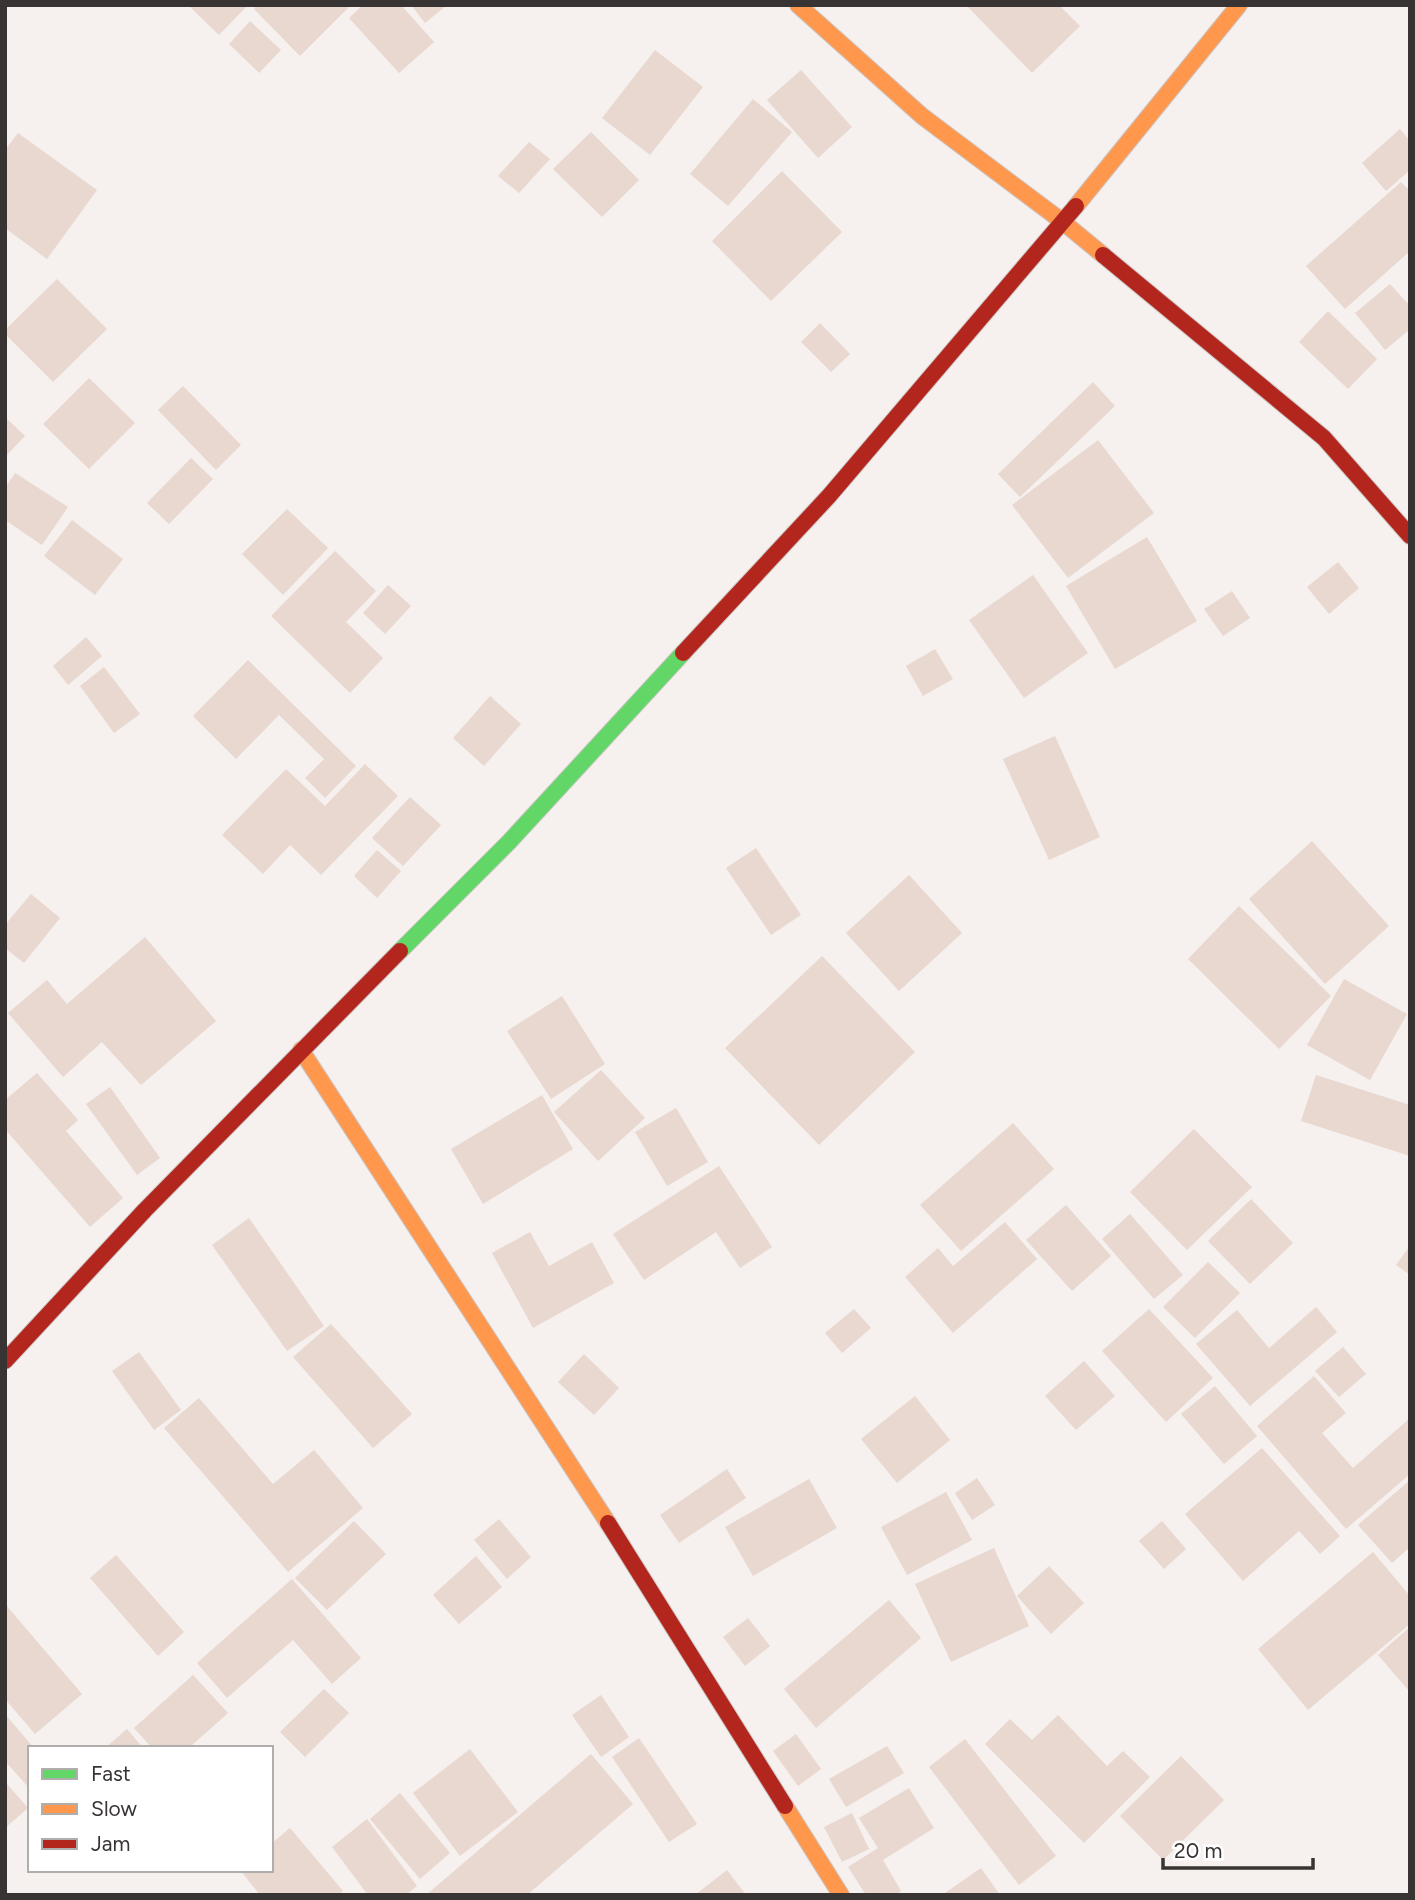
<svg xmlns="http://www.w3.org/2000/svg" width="1415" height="1900" viewBox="0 0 1415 1900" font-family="Figtree,sans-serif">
<rect width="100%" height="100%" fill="#f6f0ee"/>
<g fill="#e8d8d0">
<path d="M 188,5 L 248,5 L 219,35 Z"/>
<path d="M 257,5 L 351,5 L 300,56 L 254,9 Z"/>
<path d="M 363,5 L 401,5 L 434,42 L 399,73 L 349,18 Z"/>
<path d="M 411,5 L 447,5 L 425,23 Z"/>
<path d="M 966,5 L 1059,5 L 1080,26 L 1032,73 Z"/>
<path d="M 250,21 L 281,50 L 259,73 L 229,44 Z"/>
<path d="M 655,50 L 703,87 L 650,155 L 602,118 Z"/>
<path d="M 801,70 L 852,127 L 818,158 L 767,100 Z"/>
<path d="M 753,99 L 792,132 L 728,206 L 690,174 Z"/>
<path d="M 1400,129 L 1410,141 L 1410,170 L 1386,191 L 1362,163 Z"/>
<path d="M 591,132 L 639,180 L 602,217 L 553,169 Z"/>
<path d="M 18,133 L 97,190 L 47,259 L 5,228 L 5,150 Z"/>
<path d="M 529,142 L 550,159 L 519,193 L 498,176 Z"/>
<path d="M 782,171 L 842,232 L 771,301 L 712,241 Z"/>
<path d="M 1401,182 L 1410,191 L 1410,251 L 1345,309 L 1306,266 Z"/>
<path d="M 57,279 L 107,329 L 53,382 L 5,334 L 5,330 Z"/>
<path d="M 1390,284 L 1410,306 L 1410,329 L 1385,350 L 1355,313 Z"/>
<path d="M 1328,311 L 1377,359 L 1348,389 L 1299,342 Z"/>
<path d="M 820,323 L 850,354 L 831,372 L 801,342 Z"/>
<path d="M 89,378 L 135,423 L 89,469 L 43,424 Z"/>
<path d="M 1093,382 L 1115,406 L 1020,497 L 998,474 Z"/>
<path d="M 183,386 L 241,445 L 216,470 L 158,410 Z"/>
<path d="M 5,417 L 25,436 L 5,457 Z"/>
<path d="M 1098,440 L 1154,513 L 1068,578 L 1012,505 Z"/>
<path d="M 191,458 L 213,479 L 169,524 L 147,503 Z"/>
<path d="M 15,473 L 68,507 L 42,545 L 5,520 L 5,488 Z"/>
<path d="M 287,509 L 328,548 L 283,595 L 242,554 Z"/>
<path d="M 72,520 L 123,559 L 95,595 L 44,556 Z"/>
<path d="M 1147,537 L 1197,621 L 1115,669 L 1066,586 Z"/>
<path d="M 335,551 L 376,591 L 346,622 L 383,658 L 350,693 L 271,616 Z"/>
<path d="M 1338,562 L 1359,588 L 1329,614 L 1307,587 Z"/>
<path d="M 1033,575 L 1088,653 L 1024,698 L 969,620 Z"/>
<path d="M 388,585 L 411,606 L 385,634 L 363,613 Z"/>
<path d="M 1232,591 L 1250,618 L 1223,636 L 1204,609 Z"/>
<path d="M 86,637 L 102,656 L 68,685 L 53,666 Z"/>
<path d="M 935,649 L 953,679 L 923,696 L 906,666 Z"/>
<path d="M 248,660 L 356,766 L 325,798 L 305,778 L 324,759 L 279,715 L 236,759 L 193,716 Z"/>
<path d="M 104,667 L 140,714 L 114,733 L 80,686 Z"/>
<path d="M 490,696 L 521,724 L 484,766 L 453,738 Z"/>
<path d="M 1055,736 L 1100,837 L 1049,860 L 1003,759 Z"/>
<path d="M 365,764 L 398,796 L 321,875 L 290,845 L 263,874 L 222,835 L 286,769 L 325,806 Z"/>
<path d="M 410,797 L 441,825 L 403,866 L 372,838 Z"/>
<path d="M 1312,841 L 1389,926 L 1325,984 L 1249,899 Z"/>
<path d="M 756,848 L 801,915 L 771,935 L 726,868 Z"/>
<path d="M 377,850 L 401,871 L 377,898 L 354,876 Z"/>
<path d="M 909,875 L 962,933 L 899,991 L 846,933 Z"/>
<path d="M 31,894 L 60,918 L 24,963 L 5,948 L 5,925 Z"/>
<path d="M 1239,906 L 1331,996 L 1279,1049 L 1188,959 Z"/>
<path d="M 145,937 L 216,1021 L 141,1085 L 102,1042 L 63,1077 L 8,1013 L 47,980 L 67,1004 Z"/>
<path d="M 822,956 L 915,1052 L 819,1145 L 725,1048 Z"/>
<path d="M 1344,979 L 1407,1014 L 1370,1080 L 1307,1045 Z"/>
<path d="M 562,996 L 605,1064 L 551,1099 L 507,1031 Z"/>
<path d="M 601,1070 L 645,1118 L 598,1161 L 554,1112 Z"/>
<path d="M 37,1073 L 78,1120 L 66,1131 L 123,1198 L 90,1227 L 5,1129 L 5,1100 Z"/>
<path d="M 1316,1075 L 1410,1105 L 1410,1156 L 1301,1121 Z"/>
<path d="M 110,1087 L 160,1158 L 137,1175 L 86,1104 Z"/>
<path d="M 542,1095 L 573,1149 L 483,1204 L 451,1149 Z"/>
<path d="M 676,1108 L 708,1162 L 667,1186 L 635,1132 Z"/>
<path d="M 1013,1123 L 1054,1169 L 961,1251 L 920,1205 Z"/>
<path d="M 1194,1129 L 1252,1187 L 1187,1250 L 1130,1192 Z"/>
<path d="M 719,1166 L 772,1247 L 740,1268 L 716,1232 L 644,1280 L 613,1234 Z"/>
<path d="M 1251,1199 L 1293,1243 L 1250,1284 L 1208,1241 Z"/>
<path d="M 1066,1205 L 1111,1256 L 1072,1291 L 1026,1240 Z"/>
<path d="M 1130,1214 L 1183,1275 L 1154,1299 L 1102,1239 Z"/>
<path d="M 249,1218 L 324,1326 L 287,1351 L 212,1245 Z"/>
<path d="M 1005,1222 L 1037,1259 L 953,1333 L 905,1277 L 938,1248 L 953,1266 Z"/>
<path d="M 530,1232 L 549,1266 L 592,1242 L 614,1283 L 533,1328 L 492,1253 Z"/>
<path d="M 1410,1246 L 1410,1275 L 1396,1265 Z"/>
<path d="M 1208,1262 L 1240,1293 L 1195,1338 L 1163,1307 Z"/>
<path d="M 1316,1307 L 1337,1332 L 1250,1406 L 1196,1344 L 1237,1310 L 1269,1348 Z"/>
<path d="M 854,1309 L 871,1328 L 842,1353 L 825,1333 Z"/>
<path d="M 1149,1309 L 1213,1378 L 1166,1422 L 1102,1351 Z"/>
<path d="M 331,1324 L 412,1414 L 373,1448 L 293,1357 Z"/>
<path d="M 1343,1347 L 1366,1374 L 1339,1397 L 1315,1371 Z"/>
<path d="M 139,1352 L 181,1410 L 154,1430 L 112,1371 Z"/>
<path d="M 584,1354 L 619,1388 L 594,1415 L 558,1382 Z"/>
<path d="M 1084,1361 L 1115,1396 L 1076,1430 L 1045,1396 Z"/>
<path d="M 1314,1376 L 1346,1413 L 1322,1433 L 1353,1468 L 1410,1418 L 1410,1474 L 1346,1529 L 1257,1426 Z"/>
<path d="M 1215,1386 L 1257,1436 L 1224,1464 L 1181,1414 Z"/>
<path d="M 915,1396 L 950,1440 L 897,1483 L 861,1439 Z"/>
<path d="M 199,1398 L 273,1484 L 314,1450 L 363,1508 L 288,1572 L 164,1428 Z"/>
<path d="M 1262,1448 L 1340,1536 L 1320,1554 L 1299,1531 L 1243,1581 L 1185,1514 Z"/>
<path d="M 727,1469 L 746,1498 L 679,1543 L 660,1515 Z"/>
<path d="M 977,1478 L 995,1505 L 972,1520 L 955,1493 Z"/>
<path d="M 809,1479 L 837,1528 L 753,1576 L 725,1527 Z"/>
<path d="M 1410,1480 L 1410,1547 L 1392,1563 L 1358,1525 Z"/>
<path d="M 946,1492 L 972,1540 L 907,1575 L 881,1527 Z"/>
<path d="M 499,1519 L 531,1557 L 507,1579 L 474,1540 Z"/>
<path d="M 354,1521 L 386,1554 L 327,1610 L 295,1578 Z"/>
<path d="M 1162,1521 L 1186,1549 L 1164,1569 L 1139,1541 Z"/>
<path d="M 994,1548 L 1029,1626 L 951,1662 L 915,1584 Z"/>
<path d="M 1373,1552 L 1410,1596 L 1410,1624 L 1308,1710 L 1258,1649 Z"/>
<path d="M 116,1555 L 184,1632 L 158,1656 L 90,1578 Z"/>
<path d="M 476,1556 L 502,1587 L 459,1624 L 433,1595 Z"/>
<path d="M 1049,1566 L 1084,1603 L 1051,1634 L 1017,1596 Z"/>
<path d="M 292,1579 L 361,1658 L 332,1684 L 293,1640 L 227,1698 L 197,1663 Z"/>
<path d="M 889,1600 L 921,1638 L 816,1728 L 784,1689 Z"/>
<path d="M 5,1604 L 82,1694 L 35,1734 L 5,1699 Z"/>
<path d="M 748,1618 L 770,1646 L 745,1666 L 723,1637 Z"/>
<path d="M 1410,1627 L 1410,1692 L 1378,1655 Z"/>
<path d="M 193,1675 L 228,1713 L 191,1746 L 193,1748 L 152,1748 L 134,1728 Z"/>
<path d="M 324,1689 L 349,1713 L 305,1757 L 280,1732 Z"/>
<path d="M 601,1695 L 629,1737 L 601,1757 L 572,1715 Z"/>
<path d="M 5,1714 L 34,1748 L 30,1748 L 30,1789 L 5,1761 Z"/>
<path d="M 1058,1715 L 1107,1766 L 1123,1751 L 1150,1777 L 1084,1843 L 985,1744 L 1010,1719 L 1032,1740 Z"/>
<path d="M 127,1729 L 143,1748 L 105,1748 Z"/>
<path d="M 796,1734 L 821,1769 L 798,1786 L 773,1751 Z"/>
<path d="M 639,1738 L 697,1824 L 669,1842 L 612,1757 Z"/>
<path d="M 965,1739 L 1056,1856 L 1019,1885 L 929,1767 Z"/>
<path d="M 887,1746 L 904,1773 L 846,1807 L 829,1779 Z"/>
<path d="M 470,1749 L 518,1812 L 460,1856 L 413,1793 Z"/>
<path d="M 591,1754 L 633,1804 L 527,1895 L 426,1895 Z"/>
<path d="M 1181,1756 L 1224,1800 L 1163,1860 L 1120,1816 Z"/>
<path d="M 5,1782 L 28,1808 L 5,1828 Z"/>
<path d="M 909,1788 L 934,1828 L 883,1860 L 901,1891 L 896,1895 L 866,1895 L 848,1867 L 878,1848 L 859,1818 Z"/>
<path d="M 400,1793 L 450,1853 L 420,1879 L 370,1819 Z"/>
<path d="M 852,1813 L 869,1849 L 842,1862 L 824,1827 Z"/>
<path d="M 367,1819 L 417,1886 L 406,1895 L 368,1895 L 332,1847 Z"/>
<path d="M 290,1828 L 343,1891 L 338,1895 L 260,1895 L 240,1870 L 271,1870 L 271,1844 Z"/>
<path d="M 981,1868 L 1000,1895 L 942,1895 Z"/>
<path d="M 727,1870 L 746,1895 L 695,1895 Z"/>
</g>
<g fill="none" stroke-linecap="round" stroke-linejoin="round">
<defs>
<path id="fast" d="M 400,951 L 509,842 L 683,653"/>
<g id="slow">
<path d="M 798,5 L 922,116 L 1063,222 L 1103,255"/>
<path d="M 1076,206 L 1239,5"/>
<path d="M 301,1050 L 608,1523"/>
<path d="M 785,1806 L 841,1895"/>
</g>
<g id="jam">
<path d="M 1103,255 L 1324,438 L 1410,536"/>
<path d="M 683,653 L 829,496 L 1076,206"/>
<path d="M 5,1361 L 145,1210 L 400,951"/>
<path d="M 608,1523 L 785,1806"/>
</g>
</defs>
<use href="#fast" stroke="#cbc7c5" stroke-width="18"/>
<use href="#slow" stroke="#cbc7c5" stroke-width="18"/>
<use href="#jam" stroke="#cbc7c5" stroke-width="18"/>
<use href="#fast" stroke="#63d668" stroke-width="16"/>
<use href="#slow" stroke="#ff974d" stroke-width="16"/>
<use href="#jam" stroke="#b3261e" stroke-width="16"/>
</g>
<rect width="1415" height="1900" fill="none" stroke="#383433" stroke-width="14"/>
<rect x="28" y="1746" width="245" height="126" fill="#ffffff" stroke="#afaead" stroke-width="2"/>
<rect x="42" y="1769" width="35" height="10" fill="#63d668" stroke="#afaead" stroke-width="2"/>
<text x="91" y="1781" font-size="21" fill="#383433">Fast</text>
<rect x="42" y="1804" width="35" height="10" fill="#ff974d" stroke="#afaead" stroke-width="2"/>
<text x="91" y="1816" font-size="21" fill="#383433">Slow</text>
<rect x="42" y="1839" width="35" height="10" fill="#b3261e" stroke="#afaead" stroke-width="2"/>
<text x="91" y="1851" font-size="21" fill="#383433">Jam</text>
<path d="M1163 1858v10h150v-10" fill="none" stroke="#383433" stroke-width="3.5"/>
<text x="1174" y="1858" font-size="21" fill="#383433" stroke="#ffffff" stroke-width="5" paint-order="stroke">20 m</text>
</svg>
